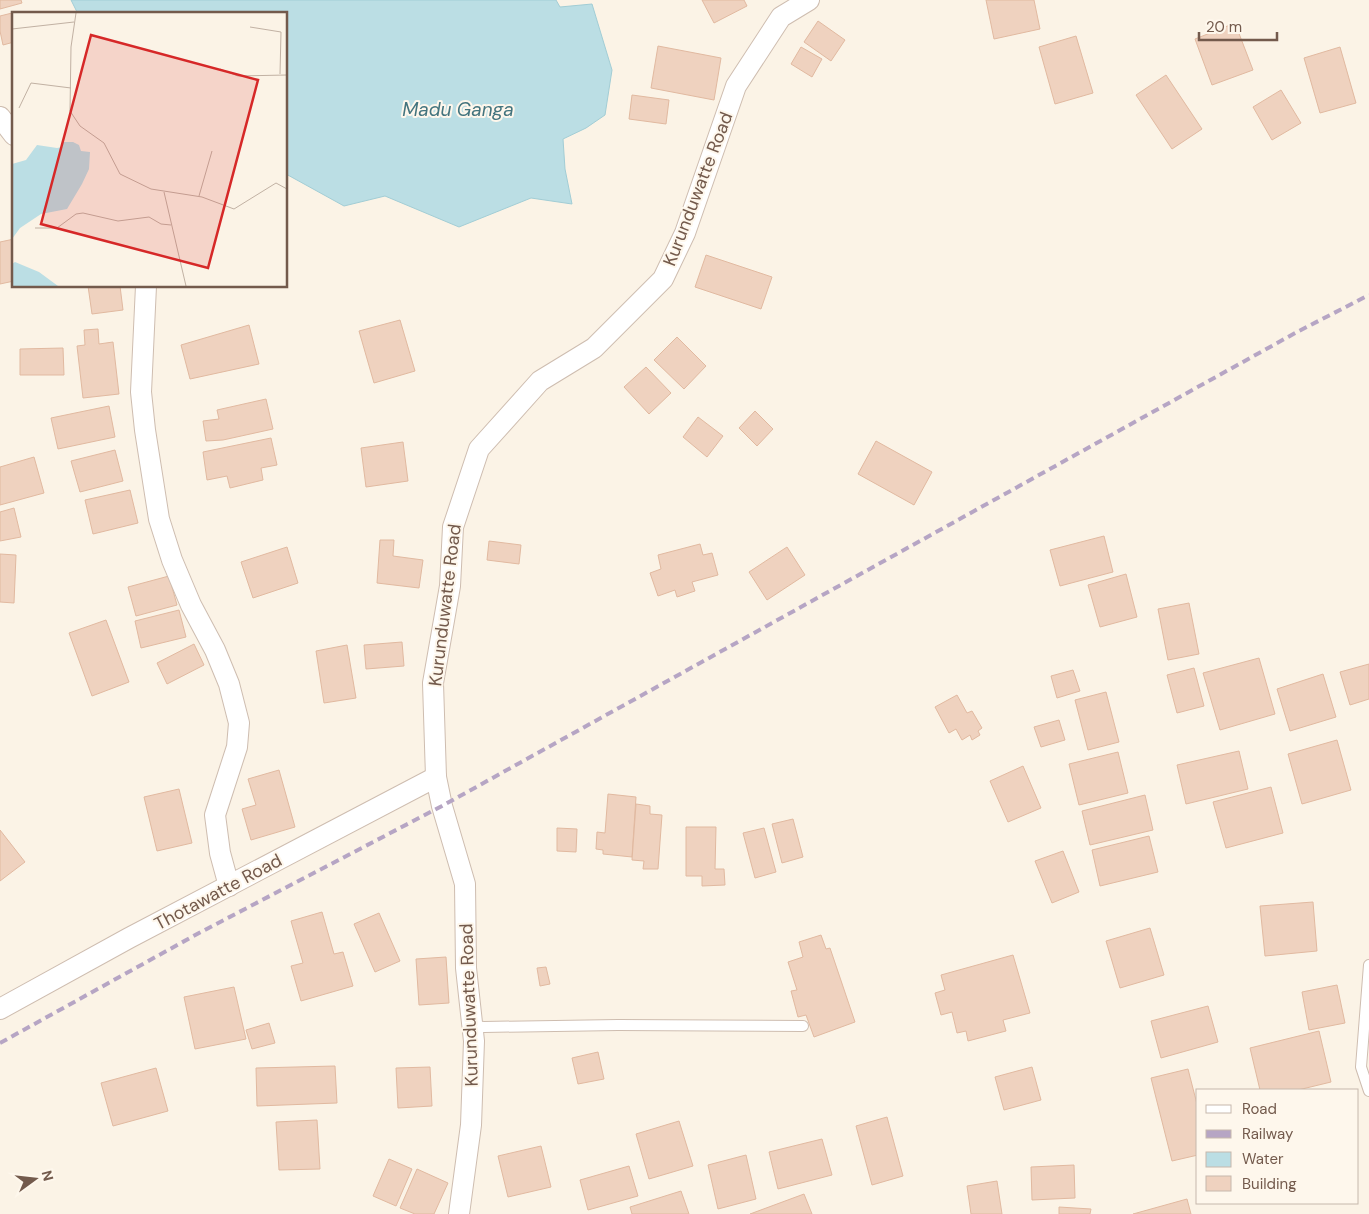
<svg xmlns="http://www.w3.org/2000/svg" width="1369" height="1214" viewBox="0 0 1369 1214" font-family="'DM Sans',sans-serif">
<rect width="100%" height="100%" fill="#fbf3e6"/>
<path fill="#bbdee4" stroke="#a2cdd5" d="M 71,0 L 556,0 L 560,7 L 592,4 L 612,70 L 605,115 L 586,128 L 563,139 L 565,169 L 572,204 L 531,198 L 459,227 L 385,196 L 344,206 L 286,174 L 286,14 L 78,14 Z"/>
<g fill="#efd2bf" stroke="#e1b9a0">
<path d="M 0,0 L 21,0 L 22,3 L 0,9 Z"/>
<path d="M 702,0 L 744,0 L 747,6 L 714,23 Z"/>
<path d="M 986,0 L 1034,0 L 1040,29 L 994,39 Z"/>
<path d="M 16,12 L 17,14 L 14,14 L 14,42 L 3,45 L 0,31 L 0,16 Z"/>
<path d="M 818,21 L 845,40 L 831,61 L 804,42 Z"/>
<path d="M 1235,23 L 1253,70 L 1212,85 L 1195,39 Z"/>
<path d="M 1076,36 L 1093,93 L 1055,104 L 1039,47 Z"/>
<path d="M 658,46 L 721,58 L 714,100 L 651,88 Z"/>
<path d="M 801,47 L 822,59 L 812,77 L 791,64 Z"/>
<path d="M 1340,47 L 1356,103 L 1320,113 L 1304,58 Z"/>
<path d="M 1166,75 L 1202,129 L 1172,149 L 1136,95 Z"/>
<path d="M 1281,90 L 1301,123 L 1272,140 L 1253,107 Z"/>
<path d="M 632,95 L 669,100 L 666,124 L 629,119 Z"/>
<path d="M 14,239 L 14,281 L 0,284 L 0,242 Z"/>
<path d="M 706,255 L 772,277 L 761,309 L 695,287 Z"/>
<path d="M 88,286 L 120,286 L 123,310 L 92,314 Z"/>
<path d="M 400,320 L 415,371 L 374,383 L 359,331 Z"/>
<path d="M 249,325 L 259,364 L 190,379 L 181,345 Z"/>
<path d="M 98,329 L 99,344 L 113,342 L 119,394 L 83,398 L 77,346 L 85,345 L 84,330 Z"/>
<path d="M 677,337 L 706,366 L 684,389 L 654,360 Z"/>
<path d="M 63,348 L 64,375 L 20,375 L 20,349 Z"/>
<path d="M 646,367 L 671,393 L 649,414 L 624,387 Z"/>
<path d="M 266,399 L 273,429 L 223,440 L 206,441 L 203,421 L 219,419 L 217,410 Z"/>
<path d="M 109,406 L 115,437 L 58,449 L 51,418 Z"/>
<path d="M 755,411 L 773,429 L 757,446 L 739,428 Z"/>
<path d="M 698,417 L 723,436 L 707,457 L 683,437 Z"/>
<path d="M 271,438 L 277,465 L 261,468 L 263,480 L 230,488 L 227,476 L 207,480 L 203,452 Z"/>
<path d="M 876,441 L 932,472 L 914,505 L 858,474 Z"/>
<path d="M 403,442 L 408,481 L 366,487 L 361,448 Z"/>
<path d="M 115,450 L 123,481 L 80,492 L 71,461 Z"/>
<path d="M 34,457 L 44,493 L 0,505 L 0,467 Z"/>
<path d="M 130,490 L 138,523 L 93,534 L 85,500 Z"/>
<path d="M 14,508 L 21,537 L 0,541 L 0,512 Z"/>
<path d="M 1104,536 L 1113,572 L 1060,586 L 1050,550 Z"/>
<path d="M 380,540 L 394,540 L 393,556 L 423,560 L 419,588 L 377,583 Z"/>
<path d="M 489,541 L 521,545 L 519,564 L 487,560 Z"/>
<path d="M 700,544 L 703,555 L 712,553 L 718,575 L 692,582 L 695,591 L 677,597 L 675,590 L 658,596 L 650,573 L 661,569 L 658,555 Z"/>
<path d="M 287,547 L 298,583 L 253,598 L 241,562 Z"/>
<path d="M 787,547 L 805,575 L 767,600 L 749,572 Z"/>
<path d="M 0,554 L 16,555 L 14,603 L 0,602 Z"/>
<path d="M 1126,574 L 1137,617 L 1100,627 L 1088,585 Z"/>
<path d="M 169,576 L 177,605 L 136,616 L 128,587 Z"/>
<path d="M 1189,603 L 1199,654 L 1168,660 L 1158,609 Z"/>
<path d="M 179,610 L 186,637 L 141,648 L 135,621 Z"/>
<path d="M 106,620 L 129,682 L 92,696 L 69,633 Z"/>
<path d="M 402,642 L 404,666 L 366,669 L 364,645 Z"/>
<path d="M 194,644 L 204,665 L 167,684 L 157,663 Z"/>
<path d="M 347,645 L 356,698 L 324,703 L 316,651 Z"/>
<path d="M 1259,658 L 1275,714 L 1220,730 L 1203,673 Z"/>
<path d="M 1369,664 L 1369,699 L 1350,705 L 1340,672 Z"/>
<path d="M 1194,668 L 1204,706 L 1177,713 L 1167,675 Z"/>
<path d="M 1073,670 L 1080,691 L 1057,698 L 1051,676 Z"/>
<path d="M 1323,674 L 1336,717 L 1290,731 L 1277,689 Z"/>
<path d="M 1106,692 L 1119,742 L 1088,750 L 1075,700 Z"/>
<path d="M 957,695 L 967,713 L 972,711 L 982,728 L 978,731 L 980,735 L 972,740 L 970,735 L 962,740 L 956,729 L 949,733 L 935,707 Z"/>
<path d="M 1059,720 L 1065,740 L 1041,747 L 1034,727 Z"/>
<path d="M 1337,740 L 1351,790 L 1302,804 L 1288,754 Z"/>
<path d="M 1239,751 L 1248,789 L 1186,804 L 1177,765 Z"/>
<path d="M 1118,752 L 1128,793 L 1079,805 L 1069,764 Z"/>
<path d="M 1023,766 L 1041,808 L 1008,822 L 990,781 Z"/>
<path d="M 279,770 L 295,827 L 251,840 L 242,809 L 256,805 L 248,779 Z"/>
<path d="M 1271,787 L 1283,833 L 1226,848 L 1213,802 Z"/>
<path d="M 179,789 L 192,843 L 157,851 L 144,797 Z"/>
<path d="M 608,794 L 636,797 L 632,857 L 603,854 L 603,850 L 596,849 L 597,832 L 605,833 Z"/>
<path d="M 1145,795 L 1153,830 L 1090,845 L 1082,811 Z"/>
<path d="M 636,804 L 650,806 L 650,814 L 662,815 L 658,869 L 643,869 L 644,861 L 632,860 Z"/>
<path d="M 793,819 L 803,857 L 782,863 L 772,824 Z"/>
<path d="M 686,827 L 716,827 L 715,869 L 724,869 L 725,885 L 702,886 L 702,876 L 686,876 Z"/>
<path d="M 557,828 L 577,829 L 576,852 L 557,851 Z"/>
<path d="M 764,828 L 776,872 L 755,878 L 743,833 Z"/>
<path d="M 0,830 L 25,862 L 0,881 Z"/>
<path d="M 1149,836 L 1158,872 L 1100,886 L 1092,850 Z"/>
<path d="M 1063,851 L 1079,892 L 1052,903 L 1035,861 Z"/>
<path d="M 1313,902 L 1317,951 L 1265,956 L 1260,906 Z"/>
<path d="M 322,912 L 334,954 L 343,952 L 353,986 L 301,1001 L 291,966 L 303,963 L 291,921 Z"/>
<path d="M 379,913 L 400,961 L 375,972 L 354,924 Z"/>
<path d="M 1150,928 L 1164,975 L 1120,988 L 1106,941 Z"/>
<path d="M 821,935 L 826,949 L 830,948 L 855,1022 L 814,1037 L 806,1015 L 798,1017 L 791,991 L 797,990 L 788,962 L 803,957 L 799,942 Z"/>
<path d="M 1013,955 L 1030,1013 L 1003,1020 L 1006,1031 L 968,1041 L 966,1031 L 957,1033 L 952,1012 L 941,1015 L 935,993 L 945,990 L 941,975 Z"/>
<path d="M 446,957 L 449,1003 L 419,1005 L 416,959 Z"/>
<path d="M 546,967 L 550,984 L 540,986 L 537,968 Z"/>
<path d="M 1337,985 L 1345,1023 L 1309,1030 L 1302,992 Z"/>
<path d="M 234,987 L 246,1039 L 195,1049 L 184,997 Z"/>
<path d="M 1208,1006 L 1218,1042 L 1161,1058 L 1151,1021 Z"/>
<path d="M 269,1023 L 275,1043 L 252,1049 L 246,1030 Z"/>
<path d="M 1319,1031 L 1331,1082 L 1298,1090 L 1260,1090 L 1250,1048 Z"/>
<path d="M 598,1052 L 604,1079 L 578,1084 L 572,1058 Z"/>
<path d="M 335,1066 L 337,1103 L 257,1106 L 256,1068 Z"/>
<path d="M 430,1067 L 432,1106 L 398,1108 L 396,1068 Z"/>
<path d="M 1032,1067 L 1041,1100 L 1004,1110 L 995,1077 Z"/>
<path d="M 156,1068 L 168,1111 L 113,1126 L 101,1083 Z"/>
<path d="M 1188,1069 L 1198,1108 L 1198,1155 L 1172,1161 L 1151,1078 Z"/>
<path d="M 887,1117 L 903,1176 L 872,1185 L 856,1126 Z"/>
<path d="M 317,1120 L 320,1169 L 279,1170 L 276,1122 Z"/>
<path d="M 679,1121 L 693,1166 L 649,1179 L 636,1134 Z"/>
<path d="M 822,1139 L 832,1175 L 778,1189 L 769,1152 Z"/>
<path d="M 541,1146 L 551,1187 L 508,1197 L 498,1156 Z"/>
<path d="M 746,1155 L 756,1199 L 718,1209 L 708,1165 Z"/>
<path d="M 389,1159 L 412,1169 L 396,1206 L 373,1196 Z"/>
<path d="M 1074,1165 L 1075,1198 L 1032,1200 L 1031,1167 Z"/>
<path d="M 629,1166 L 638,1196 L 588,1210 L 580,1180 Z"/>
<path d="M 417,1169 L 448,1183 L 434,1214 L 415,1214 L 400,1208 Z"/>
<path d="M 997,1181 L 1002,1214 L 971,1214 L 967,1186 Z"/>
<path d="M 681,1191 L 689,1214 L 632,1214 L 630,1207 Z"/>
<path d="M 804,1194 L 812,1214 L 750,1214 Z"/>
<path d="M 1187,1199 L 1191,1214 L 1133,1214 Z"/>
<path d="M 1059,1207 L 1091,1209 L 1090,1214 L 1059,1214 Z"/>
</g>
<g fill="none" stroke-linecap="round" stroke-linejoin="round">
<defs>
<g id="lane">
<path d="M 1369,965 L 1361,1067 L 1369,1091"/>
<path d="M 472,1026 L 484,1027 L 618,1025 L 803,1026"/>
</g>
<g id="street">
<path d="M 0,117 L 14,135"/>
<path d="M 146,286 L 141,392 L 145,430 L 159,519 L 172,560 L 191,605 L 215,650 L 229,684 L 239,723 L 237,747 L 215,815 L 220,853 L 229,886"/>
<path d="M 0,1009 L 129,938 L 436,777"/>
<path d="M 459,1214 L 471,1125 L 474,1041 L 466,968 L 465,884 L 442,806 L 436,777 L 433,683 L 450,586 L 453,527 L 479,449 L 540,381 L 594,348 L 663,279 L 685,233 L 736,86 L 781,17 L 809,0"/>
</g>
</defs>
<use href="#lane" stroke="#cebdb0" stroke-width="12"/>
<use href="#street" stroke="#cebdb0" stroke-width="22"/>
<use href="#lane" stroke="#fff" stroke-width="10"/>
<use href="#street" stroke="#fff" stroke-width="20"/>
<path stroke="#b6a5c4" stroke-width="4" stroke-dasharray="8 5" stroke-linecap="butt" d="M 0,1043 L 199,933 L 442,806 L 1297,332 L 1369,295"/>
</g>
<g text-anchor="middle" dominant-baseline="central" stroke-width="4" stroke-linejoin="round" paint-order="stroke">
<g font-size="18" fill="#735a4c" stroke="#fef7ec">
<text transform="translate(698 189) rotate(-69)">Kurunduwatte Road</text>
<text transform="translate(445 605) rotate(-83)">Kurunduwatte Road</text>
<text transform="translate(218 892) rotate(-28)">Thotawatte Road</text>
<text transform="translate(469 1005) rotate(-92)">Kurunduwatte Road</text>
</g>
<g font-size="19" font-style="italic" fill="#43747e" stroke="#fef7ec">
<text x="458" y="109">Madu Ganga</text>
</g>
</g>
<g transform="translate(12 12)">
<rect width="275" height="275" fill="#fbf3e6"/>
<path d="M 51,130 L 61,130 L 67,133 L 69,139 L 78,140 L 77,157 L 70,172 L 55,197 L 29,202 L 8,216 L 0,227 L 0,152 L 14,148 L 25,133 L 45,136 L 50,135 ZM 3,250 L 27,260 L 46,274 L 0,274 L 0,252 Z" fill="#bbdee4"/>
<path fill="none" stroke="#c1b1a3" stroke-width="1" d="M 64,1 L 59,35 L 58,99 L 68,114 L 92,131 L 108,162 L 139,177 L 190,185 L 222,197 L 264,171 L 275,177M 238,15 L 269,20 L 268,62M 0,17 L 62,10M 208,57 L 226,64 L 275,63M 7,96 L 19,71 L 59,76M 152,180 L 174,274M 187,184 L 200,139M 23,216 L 45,216 L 64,202 L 71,201 L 106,209 L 137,205 L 149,212 L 159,213"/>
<path fill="#d62828" fill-opacity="0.15" stroke="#d62828" stroke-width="2.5" d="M 79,23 L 246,68 L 196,256 L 29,212 Z"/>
<rect width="275" height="275" fill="none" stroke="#735a4c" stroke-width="2.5"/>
</g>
<rect x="1196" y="1089" width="162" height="115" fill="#fef7ec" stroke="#c6b8ac"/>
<rect x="1206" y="1105" width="25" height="8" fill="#ffffff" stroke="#c6b8ac"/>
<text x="1242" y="1114" font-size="15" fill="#735a4c">Road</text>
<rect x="1206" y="1130" width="25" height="8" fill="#b6a5c4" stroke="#c6b8ac"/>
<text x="1242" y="1139" font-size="15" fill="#735a4c">Railway</text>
<rect x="1206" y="1152" width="25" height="15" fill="#bbdee4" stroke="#c6b8ac"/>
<text x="1242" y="1164" font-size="15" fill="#735a4c">Water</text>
<rect x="1206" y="1176" width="25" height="15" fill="#efd2bf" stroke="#c6b8ac"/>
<text x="1242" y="1189" font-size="15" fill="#735a4c">Building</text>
<g transform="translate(35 1179) rotate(75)" stroke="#fef7ec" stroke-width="4" paint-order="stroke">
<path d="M0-4L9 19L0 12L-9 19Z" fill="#735a4c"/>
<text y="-8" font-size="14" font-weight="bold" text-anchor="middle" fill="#735a4c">N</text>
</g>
<path d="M1199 32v8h78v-8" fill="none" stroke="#735a4c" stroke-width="2.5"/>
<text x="1206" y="32" font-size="15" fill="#735a4c" stroke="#fef7ec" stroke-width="4" paint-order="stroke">20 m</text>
</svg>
